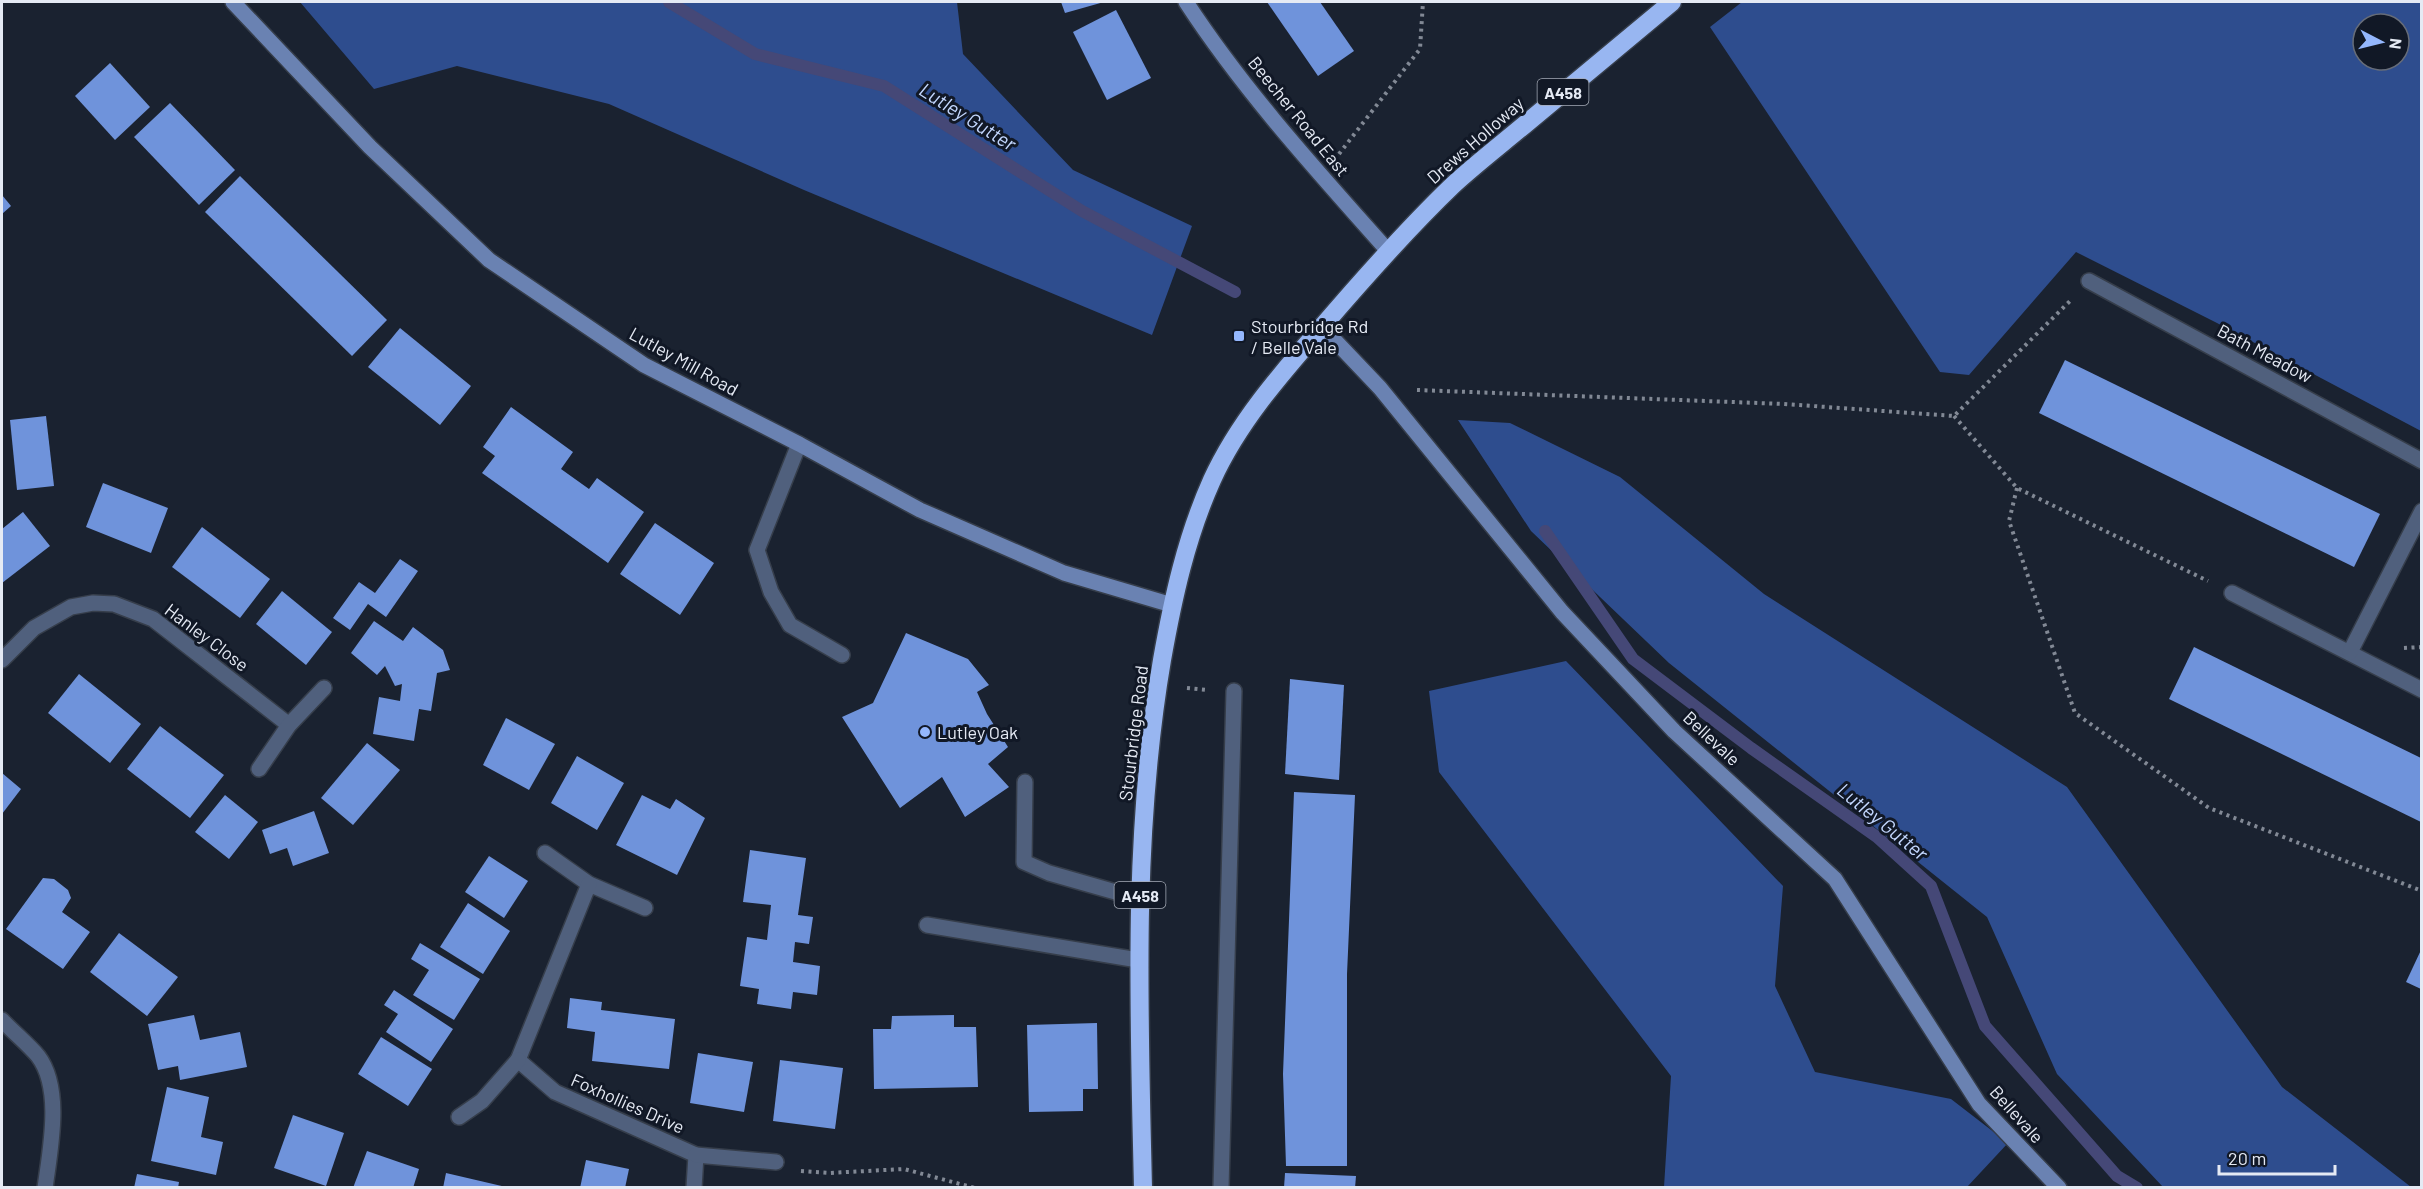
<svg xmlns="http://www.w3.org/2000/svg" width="2423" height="1189" viewBox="0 0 2423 1189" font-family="Barlow,sans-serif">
<rect width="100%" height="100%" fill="#1a2230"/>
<g fill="#2e4d8e" fill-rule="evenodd">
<path d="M 300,2 L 957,2 L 963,54 L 1073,170 L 1192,226 L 1152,335 L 804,190 L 609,104 L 457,66 L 374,89 Z"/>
<path d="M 1742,2 L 2421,2 L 2421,431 L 2217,323 L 2076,252 L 1969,375 L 1940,372 L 1710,27 ZM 2363,24 L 2399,24 L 2399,60 L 2363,60 Z"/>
<path d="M 1458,420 L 1510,423 L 1620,477 L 1764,594 L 2067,787 L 2282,1087 L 2411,1187 L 2163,1187 L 2057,1074 L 1987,917 L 1669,663 L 1531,531 Z"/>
<path d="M 1566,661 L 1783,886 L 1775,986 L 1815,1072 L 1951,1099 L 2008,1143 L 1967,1187 L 1664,1187 L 1671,1076 L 1439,772 L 1429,691 Z"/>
</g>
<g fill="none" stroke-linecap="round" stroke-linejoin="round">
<g stroke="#454877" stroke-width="12">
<path d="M 669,2 L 755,54 L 884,86 L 1082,211 L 1235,292"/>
<path d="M 1545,531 L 1633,659 L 1751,748 L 1877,837 L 1931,886 L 1985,1026 L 2117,1176 L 2137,1188"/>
</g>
</g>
<g fill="#6f93db">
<path d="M 1061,2 L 1104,2 L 1065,13 Z"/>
<path d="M 1267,2 L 1320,2 L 1354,51 L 1318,76 Z"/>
<path d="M 1116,10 L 1151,78 L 1107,100 L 1073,32 Z"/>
<path d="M 110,63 L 150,107 L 115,140 L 75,96 Z"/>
<path d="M 170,103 L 235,170 L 199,205 L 134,137 Z"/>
<path d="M 240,176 L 387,320 L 352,356 L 205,212 Z"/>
<path d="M 2,195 L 11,206 L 2,214 Z"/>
<path d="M 400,328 L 471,386 L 440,425 L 368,367 Z"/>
<path d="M 2065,360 L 2380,514 L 2354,567 L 2039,413 Z"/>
<path d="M 511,407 L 573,452 L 561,469 L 589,489 L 597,478 L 644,512 L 608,563 L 482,473 L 495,456 L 483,447 Z"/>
<path d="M 46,416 L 54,486 L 17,490 L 10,420 Z"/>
<path d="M 103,483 L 168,508 L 151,553 L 86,527 Z"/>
<path d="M 23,512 L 50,546 L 2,583 L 2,529 Z"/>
<path d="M 655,523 L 714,563 L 680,615 L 620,574 Z"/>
<path d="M 202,527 L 270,579 L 240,618 L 172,567 Z"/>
<path d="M 400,559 L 418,571 L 386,617 L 368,604 L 350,630 L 333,618 L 359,582 L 375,593 Z"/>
<path d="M 282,591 L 332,632 L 306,665 L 256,624 Z"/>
<path d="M 374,621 L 403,641 L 413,627 L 443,650 L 450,670 L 437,673 L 431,711 L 419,709 L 414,741 L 373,734 L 379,697 L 400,701 L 402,684 L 395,686 L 385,666 L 377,675 L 351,653 Z"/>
<path d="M 906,633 L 968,659 L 989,685 L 977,692 L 987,714 L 1008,747 L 988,764 L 1009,787 L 965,817 L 942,777 L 900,808 L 842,717 L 873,703 Z"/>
<path d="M 2194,647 L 2421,758 L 2421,822 L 2169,699 Z"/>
<path d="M 79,674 L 141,724 L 110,763 L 48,713 Z"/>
<path d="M 1290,679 L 1344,685 L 1339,780 L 1285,774 Z"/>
<path d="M 506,718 L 555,744 L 529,790 L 483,765 Z"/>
<path d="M 160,726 L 224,775 L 190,818 L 127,769 Z"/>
<path d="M 367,743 L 400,770 L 353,825 L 321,798 Z"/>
<path d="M 577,756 L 624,783 L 597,830 L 551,803 Z"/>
<path d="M 2,773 L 21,789 L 2,814 Z"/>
<path d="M 1294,792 L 1355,795 L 1347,974 L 1347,1166 L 1286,1166 L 1283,1074 Z"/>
<path d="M 225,795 L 258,822 L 229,859 L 195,832 Z"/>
<path d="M 642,795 L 670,809 L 676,799 L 705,818 L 677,875 L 616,845 Z"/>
<path d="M 314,811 L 329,853 L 293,866 L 287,848 L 270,854 L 262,830 Z"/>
<path d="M 750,850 L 806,858 L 798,915 L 813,917 L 809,944 L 795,942 L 793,962 L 820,966 L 817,995 L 793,992 L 791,1009 L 757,1004 L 759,989 L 740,986 L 747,937 L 767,940 L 771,905 L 743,902 Z"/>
<path d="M 489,856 L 528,881 L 504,918 L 465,892 Z"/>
<path d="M 43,878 L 54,879 L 68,890 L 71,898 L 62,912 L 90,932 L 63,969 L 6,929 Z"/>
<path d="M 468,903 L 510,931 L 483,974 L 440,947 Z"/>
<path d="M 119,933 L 178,977 L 147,1016 L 90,972 Z"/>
<path d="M 420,943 L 480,979 L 454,1020 L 413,995 L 429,970 L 411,959 Z"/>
<path d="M 2421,950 L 2421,989 L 2406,982 Z"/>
<path d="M 394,990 L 453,1029 L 431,1062 L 386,1032 L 398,1014 L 384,1005 Z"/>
<path d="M 570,998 L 602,1002 L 601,1010 L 675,1019 L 669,1069 L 592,1061 L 595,1032 L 567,1028 Z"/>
<path d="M 194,1015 L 200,1040 L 240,1032 L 247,1067 L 180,1080 L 178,1066 L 158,1070 L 148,1024 Z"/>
<path d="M 954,1015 L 954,1027 L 976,1027 L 978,1087 L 874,1089 L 873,1029 L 891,1029 L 892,1016 Z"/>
<path d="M 1097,1023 L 1098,1089 L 1083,1089 L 1083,1111 L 1029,1112 L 1027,1025 Z"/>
<path d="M 381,1037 L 432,1069 L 408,1106 L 358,1074 Z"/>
<path d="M 698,1053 L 753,1062 L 744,1112 L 690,1103 Z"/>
<path d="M 780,1060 L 843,1068 L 835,1129 L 773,1121 Z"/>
<path d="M 167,1087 L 209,1097 L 201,1137 L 223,1142 L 216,1175 L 151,1161 Z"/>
<path d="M 293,1115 L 344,1133 L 326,1186 L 274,1168 Z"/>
<path d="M 367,1151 L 419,1169 L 413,1188 L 353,1188 Z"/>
<path d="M 586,1160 L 629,1169 L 625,1188 L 580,1188 Z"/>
<path d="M 446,1173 L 506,1187 L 506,1188 L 443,1188 Z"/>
<path d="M 1285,1173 L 1356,1176 L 1355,1188 L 1284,1188 Z"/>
<path d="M 137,1174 L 179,1182 L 178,1188 L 134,1188 Z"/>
</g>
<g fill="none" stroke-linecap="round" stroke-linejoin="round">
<defs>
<g id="lane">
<path d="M 799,444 L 757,550 L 771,592 L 790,625 L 842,655"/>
<path d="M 1025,782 L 1024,862 L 1049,873 L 1140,899"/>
</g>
<g id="street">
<path d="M 2089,281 L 2422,461"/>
<path d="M 2232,593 L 2422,690"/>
<path d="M 2350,652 L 2422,511"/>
<path d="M 2,660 L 34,628 L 71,607 L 93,603 L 114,604 L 153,619 L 289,725"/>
<path d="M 259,769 L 289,725 L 324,688"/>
<path d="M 545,853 L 589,884 L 645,908"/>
<path d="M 589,884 L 518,1060 L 555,1092 L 696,1155 L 694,1188"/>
<path d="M 927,925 L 1138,960"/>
<path d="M 2,1020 C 13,1032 27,1043 38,1056 C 63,1089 50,1150 45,1188"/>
<path d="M 459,1117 L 482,1101 L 518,1060"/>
<path d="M 696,1155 L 776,1162"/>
<path d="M 1221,1188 L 1234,691"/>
</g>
<g id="secondary">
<path d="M 233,2 L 370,147 L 489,260 L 644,365 L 799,444 L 920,510 L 1064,573 L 1172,605"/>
<path d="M 1186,2 C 1244,91 1317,171 1388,251"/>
<path d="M 1322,327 L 1380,388 L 1562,612 L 1674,731 L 1835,879 L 1979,1104 L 2059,1188"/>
</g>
<path id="highway" d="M 1143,1188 C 1139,1011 1132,835 1162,660 C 1173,598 1186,538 1212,480 C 1238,423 1280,375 1321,328 C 1363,279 1406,230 1453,185 C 1477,163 1503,143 1528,122 C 1576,82 1624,42 1672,2"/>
</defs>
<use href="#lane" stroke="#363e4b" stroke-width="18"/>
<use href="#street" stroke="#363e4b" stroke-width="18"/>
<use href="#secondary" stroke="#363e4b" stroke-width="18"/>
<use href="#highway" stroke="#363e4b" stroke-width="21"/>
<g stroke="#828995" stroke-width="4" stroke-dasharray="3 4.5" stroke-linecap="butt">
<path d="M 1339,154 L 1420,49 L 1423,2"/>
<path d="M 1417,390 L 1784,404 L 1954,416 L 2070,301"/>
<path d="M 1954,416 L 2017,488 L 2208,581"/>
<path d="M 2017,488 L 2009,521 L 2075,713 L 2209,808 L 2422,891"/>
<path d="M 2404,648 L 2422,647"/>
<path d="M 1187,688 L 1207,690"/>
<path d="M 801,1171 L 829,1173 L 904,1169 L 975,1188"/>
</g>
<use href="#lane" stroke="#50607d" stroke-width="15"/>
<use href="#street" stroke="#50607d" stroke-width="15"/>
<use href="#secondary" stroke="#6a82b2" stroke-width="15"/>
<use href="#highway" stroke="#98b6f1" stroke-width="18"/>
</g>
<g fill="#94b7fd" stroke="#111826" stroke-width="2">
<rect x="1233" y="330" width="12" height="12" rx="3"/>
<circle cx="925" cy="732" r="6"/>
</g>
<g text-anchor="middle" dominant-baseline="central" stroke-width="6" stroke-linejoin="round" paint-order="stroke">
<g fill="#111826" stroke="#a5abb6" stroke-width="1.5">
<rect x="1537.5" y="79" width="51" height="26" rx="4.5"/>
<rect x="1114.5" y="882" width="51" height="26" rx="4.5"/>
</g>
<g font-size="16" font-weight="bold" fill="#e5eaf4">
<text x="1563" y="92">A458</text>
<text x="1140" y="895">A458</text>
</g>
<g font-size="18" fill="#e5eaf4" stroke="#111826">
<text transform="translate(1299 116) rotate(51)">Beecher Road East</text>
<text transform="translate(1475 140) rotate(-41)">Drews Holloway</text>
<text transform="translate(2265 353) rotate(28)">Bath Meadow</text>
<text transform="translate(684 361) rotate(29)">Lutley Mill Road</text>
<text transform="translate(207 637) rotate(37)">Hanley Close</text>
<text transform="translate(1133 733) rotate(-83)">Stourbridge Road</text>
<text transform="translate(1712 738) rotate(43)">Bellevale</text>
<text transform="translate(628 1103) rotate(24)">Foxhollies Drive</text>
<text transform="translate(2017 1114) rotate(48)">Bellevale</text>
</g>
<g font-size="18" fill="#e5eaf4" stroke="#111826" text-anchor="start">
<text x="1251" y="326">Stourbridge Rd<tspan x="1251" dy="21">/ Belle Vale</tspan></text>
<text x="937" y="732">Lutley Oak</text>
</g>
<g font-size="20" font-style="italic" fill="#c3d7fe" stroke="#111826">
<text transform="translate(968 116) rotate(32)">Lutley Gutter</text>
<text transform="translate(1883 821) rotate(39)">Lutley Gutter</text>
</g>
</g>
<rect width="2423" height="1189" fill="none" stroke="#e5eaf4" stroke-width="6"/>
<g transform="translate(2381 42) rotate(97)"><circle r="28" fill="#111826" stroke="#666c78" stroke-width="1.5"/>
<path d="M0-4.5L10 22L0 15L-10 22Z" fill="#94b7fd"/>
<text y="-9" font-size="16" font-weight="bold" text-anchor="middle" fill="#e5eaf4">N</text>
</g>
<path d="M2219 1165v9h116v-9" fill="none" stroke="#e5eaf4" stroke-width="3"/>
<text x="2228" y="1165" font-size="18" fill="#e5eaf4" stroke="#111826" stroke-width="4.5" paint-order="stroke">20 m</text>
</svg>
